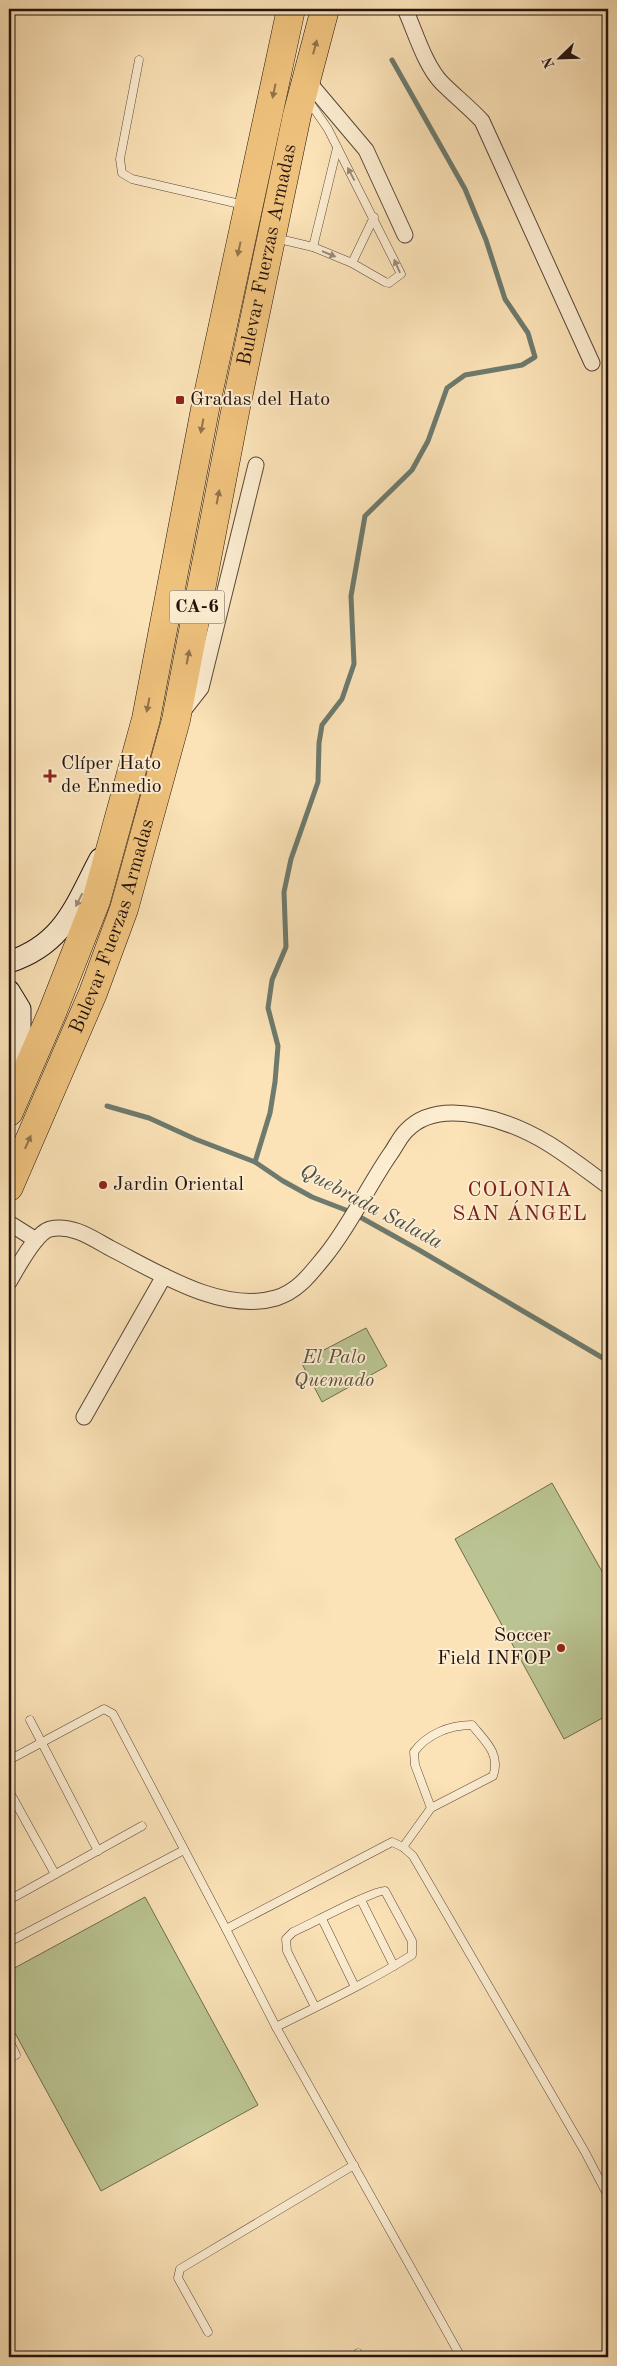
<svg xmlns="http://www.w3.org/2000/svg" width="617" height="2366" viewBox="0 0 617 2366" font-family="'Old Standard TT',serif">
<rect width="100%" height="100%" fill="#fbe2b7"/>
<filter id="stains"><feTurbulence type="fractalNoise" baseFrequency=".004" numOctaves="4"/><feColorMatrix values="0 0 0 0 .2 0 0 0 0 .09 0 0 0 0 .02 0 0 0 .5 -.17"/></filter>
<radialGradient id="worn" r=".72"><stop offset=".6" stop-color="#630" stop-opacity="0"/><stop offset="1" stop-color="#630" stop-opacity=".3"/></radialGradient>
<g fill="#bac492" stroke="#6e6c4f">
<path d="M 366,1328 L 387,1366 L 322,1402 L 301,1362 Z"/>
<path d="M 552,1483 L 608,1582 L 608,1715 L 564,1739 L 455,1539 Z"/>
<path d="M 145,1897 L 258,2105 L 101,2191 L 9,2022 L 9,1971 Z"/>
</g>
<g fill="none" stroke-linecap="round" stroke-linejoin="round">
<g stroke="#6d7a6d" stroke-width="5">
<path d="M 107,1106 L 149,1118 L 195,1139 L 255,1162 L 283,1181 L 312,1197 L 351,1212 L 419,1250 L 608,1361"/>
<path d="M 255,1162 L 270,1113 L 275,1082 L 278,1046 L 268,1008 L 272,980 L 286,947 L 284,892 L 291,859 L 318,782 L 319,743 L 322,725 L 342,699 L 354,664 L 351,596 L 365,516 L 412,470 L 428,441 L 447,388 L 465,375 L 522,365 L 535,357 L 528,333 L 505,299 L 486,240 L 465,189 L 392,60"/>
</g>
<defs>
<g id="lane">
<path d="M 139,60 L 120,159 L 122,173 L 132,179 L 244,205"/>
<path d="M 275,238 L 313,247 L 352,263 L 385,282 L 389,283 L 401,274 L 328,129 L 308,100"/>
<path d="M 313,247 L 337,148"/>
<path d="M 352,263 L 374,217"/>
<path d="M 30,1720 L 98,1851"/>
<path d="M 9,1760 L 104,1709 L 113,1714 L 226,1929"/>
<path d="M 9,1791 L 55,1874"/>
<path d="M 403,1847 L 431,1808 L 493,1776 C 501,1754 485,1741 472,1725 C 450,1725 427,1734 414,1752 L 415,1765 L 431,1808"/>
<path d="M 9,1900 L 142,1826"/>
<path d="M 361,1900 L 394,1966"/>
<path d="M 322,1919 L 355,1987"/>
<path d="M 9,1942 L 184,1850"/>
<path d="M 276,2027 C 322,2004 369,1982 412,1955 L 412,1941 L 385,1891 C 376,1889 307,1926 293,1932 L 286,1939 L 287,1951 L 315,2007"/>
<path d="M 9,2040 L 16,2055"/>
<path d="M 208,2332 L 178,2278 L 180,2269 L 354,2165"/>
<path d="M 358,2353 L 360,2357"/>
<path d="M 461,2357 L 276,2027 L 226,1929 L 392,1842 L 403,1847 L 413,1856 L 585,2152 L 608,2196"/>
</g>
<g id="street">
<path d="M 405,9 C 415,31 425,66 442,83 C 455,96 469,107 482,121 L 592,363"/>
<path d="M 306,79 L 366,150 L 405,235"/>
<path d="M 183,711 L 201,688 L 256,465"/>
<path d="M 9,1223 L 36,1240"/>
<path d="M 9,1282 C 17,1269 35,1233 50,1229 C 72,1224 92,1238 110,1248 C 157,1272 222,1314 276,1298 C 299,1291 311,1273 326,1255 C 351,1224 368,1186 391,1153 C 396,1146 400,1137 406,1131 C 440,1094 513,1122 549,1144 C 570,1157 589,1172 608,1186"/>
<path d="M 84,1417 L 164,1276"/>
</g>
<g id="secondary">
<path d="M 9,962 C 64,944 75,906 100,859"/>
<path d="M 9,991 L 20,1009 L 20,1077"/>
</g>
<g id="highway">
<path d="M 9,1112 L 52,1013 L 96,901 L 146,719 L 206,404 L 291,9"/>
<path id="s1" d="M 9,1187 L 93,993 L 124,909 L 176,720 L 236,407 L 297,115 L 325,9"/>
</g>
</defs>
<use href="#lane" stroke="#594737" stroke-width="9"/>
<use href="#street" stroke="#594737" stroke-width="17"/>
<use href="#secondary" stroke="#23130c" stroke-width="23"/>
<use href="#highway" stroke="#23130c" stroke-width="29"/>
<use href="#lane" stroke="#fcecd0" stroke-width="8"/>
<use href="#street" stroke="#fcecd0" stroke-width="15"/>
<use href="#secondary" stroke="#fcecd0" stroke-width="21"/>
<use href="#highway" stroke="#eec17c" stroke-width="28"/>
</g>
<defs><path id="oneway-solid" d="M-6-.8H1V-3.2L6.5 0L1 3.2V.8H-6Z" transform="scale(1.25)"/></defs>
<g fill="#93734a">
<use href="#oneway-solid" transform="translate(315 47) rotate(-75)"/>
<use href="#oneway-solid" transform="translate(274 91) rotate(102)"/>
<use href="#oneway-solid" transform="translate(239 249) rotate(102)"/>
<use href="#oneway-solid" transform="translate(202 426) rotate(101)"/>
<use href="#oneway-solid" transform="translate(218 497) rotate(-79)"/>
<use href="#oneway-solid" transform="translate(188 657) rotate(-79)"/>
<use href="#oneway-solid" transform="translate(148 705) rotate(101)"/>
<use href="#oneway-solid" transform="translate(28 1142) rotate(-66)"/>
</g>
<g fill="#9a8a78">
<use href="#oneway-solid" transform="translate(351 174) rotate(-118)"/>
<use href="#oneway-solid" transform="translate(329 254) rotate(22)"/>
<use href="#oneway-solid" transform="translate(397 266) rotate(-114)"/>
<use href="#oneway-solid" transform="translate(79 900) rotate(117)"/>
</g>
<g fill="#8f2418" stroke="#fcecd0" stroke-width="2">
<rect x="175" y="395" width="10" height="10" rx="2.5"/>
<path d="M47.5 768.5h5v5h5v5h-5v5h-5v-5h-5v-5h5z"/>
<circle cx="103" cy="1185" r="5"/>
<circle cx="561" cy="1648" r="5"/>
</g>
<g text-anchor="middle" dominant-baseline="central" stroke-width="4" stroke-linejoin="round" paint-order="stroke">
<rect fill="#fcecd0" stroke="#645447" stroke-width="1" x="169.5" y="590.5" width="55" height="33" rx="4"/>
<g font-size="19" font-weight="bold" fill="#23130c">
<text x="197" y="607">CA-6</text>
</g>
<g font-size="20" fill="#23130c" stroke="#fcecd0">
<text stroke="none"><textPath href="#s1" startOffset="971">Bulevar Fuerzas Armadas</textPath></text>
<text stroke="none"><textPath href="#s1" startOffset="281">Bulevar Fuerzas Armadas</textPath></text>
</g>
<g font-size="20" fill="#23130c" stroke="#fcecd0" text-anchor="start">
<text x="190" y="400">Gradas del Hato</text>
<text x="61" y="764">Clíper Hato<tspan x="61" dy="23">de Enmedio</tspan></text>
<text x="113" y="1185">Jardin Oriental</text>
<text x="551" y="1636" text-anchor="end">Soccer<tspan x="551" dy="23">Field INFOP</tspan></text>
</g>
<g font-size="20" font-style="italic" fill="#58513b" stroke="#fcecd0">
<text x="334" y="1358">El Palo<tspan x="334" dy="23">Quemado</tspan></text>
</g>
<g font-size="21" letter-spacing="1" fill="#7a1f14" stroke="#fcecd0">
<text x="520" y="1190">COLONIA<tspan x="520" dy="24">SAN ÁNGEL</tspan></text>
</g>
<g font-size="21" font-style="italic" fill="#4e4f45" stroke="#fcecd0">
<text transform="translate(371 1207) rotate(28)">Quebrada Salada</text>
</g>
</g>
<rect width="617" height="2366" fill="none" stroke="#fbe2b7" stroke-width="30"/>
<rect x="10" y="10" width="597" height="2346" fill="none" stroke="#23130c" stroke-width="2.5"/>
<rect x="15" y="15" width="587" height="2336" fill="none" stroke="#23130c"/>
<g transform="translate(560 58) rotate(247)" stroke="#fcecd0" stroke-width="4" paint-order="stroke">
<path d="M0-4L9 19L0 12L-9 19Z" fill="#23130c"/>
<text y="-8" font-size="14" font-weight="bold" text-anchor="middle" fill="#23130c">N</text>
</g>
<rect width="100%" height="100%" filter="url(#stains)"/>
<rect width="100%" height="100%" fill="url(#worn)"/>
</svg>
